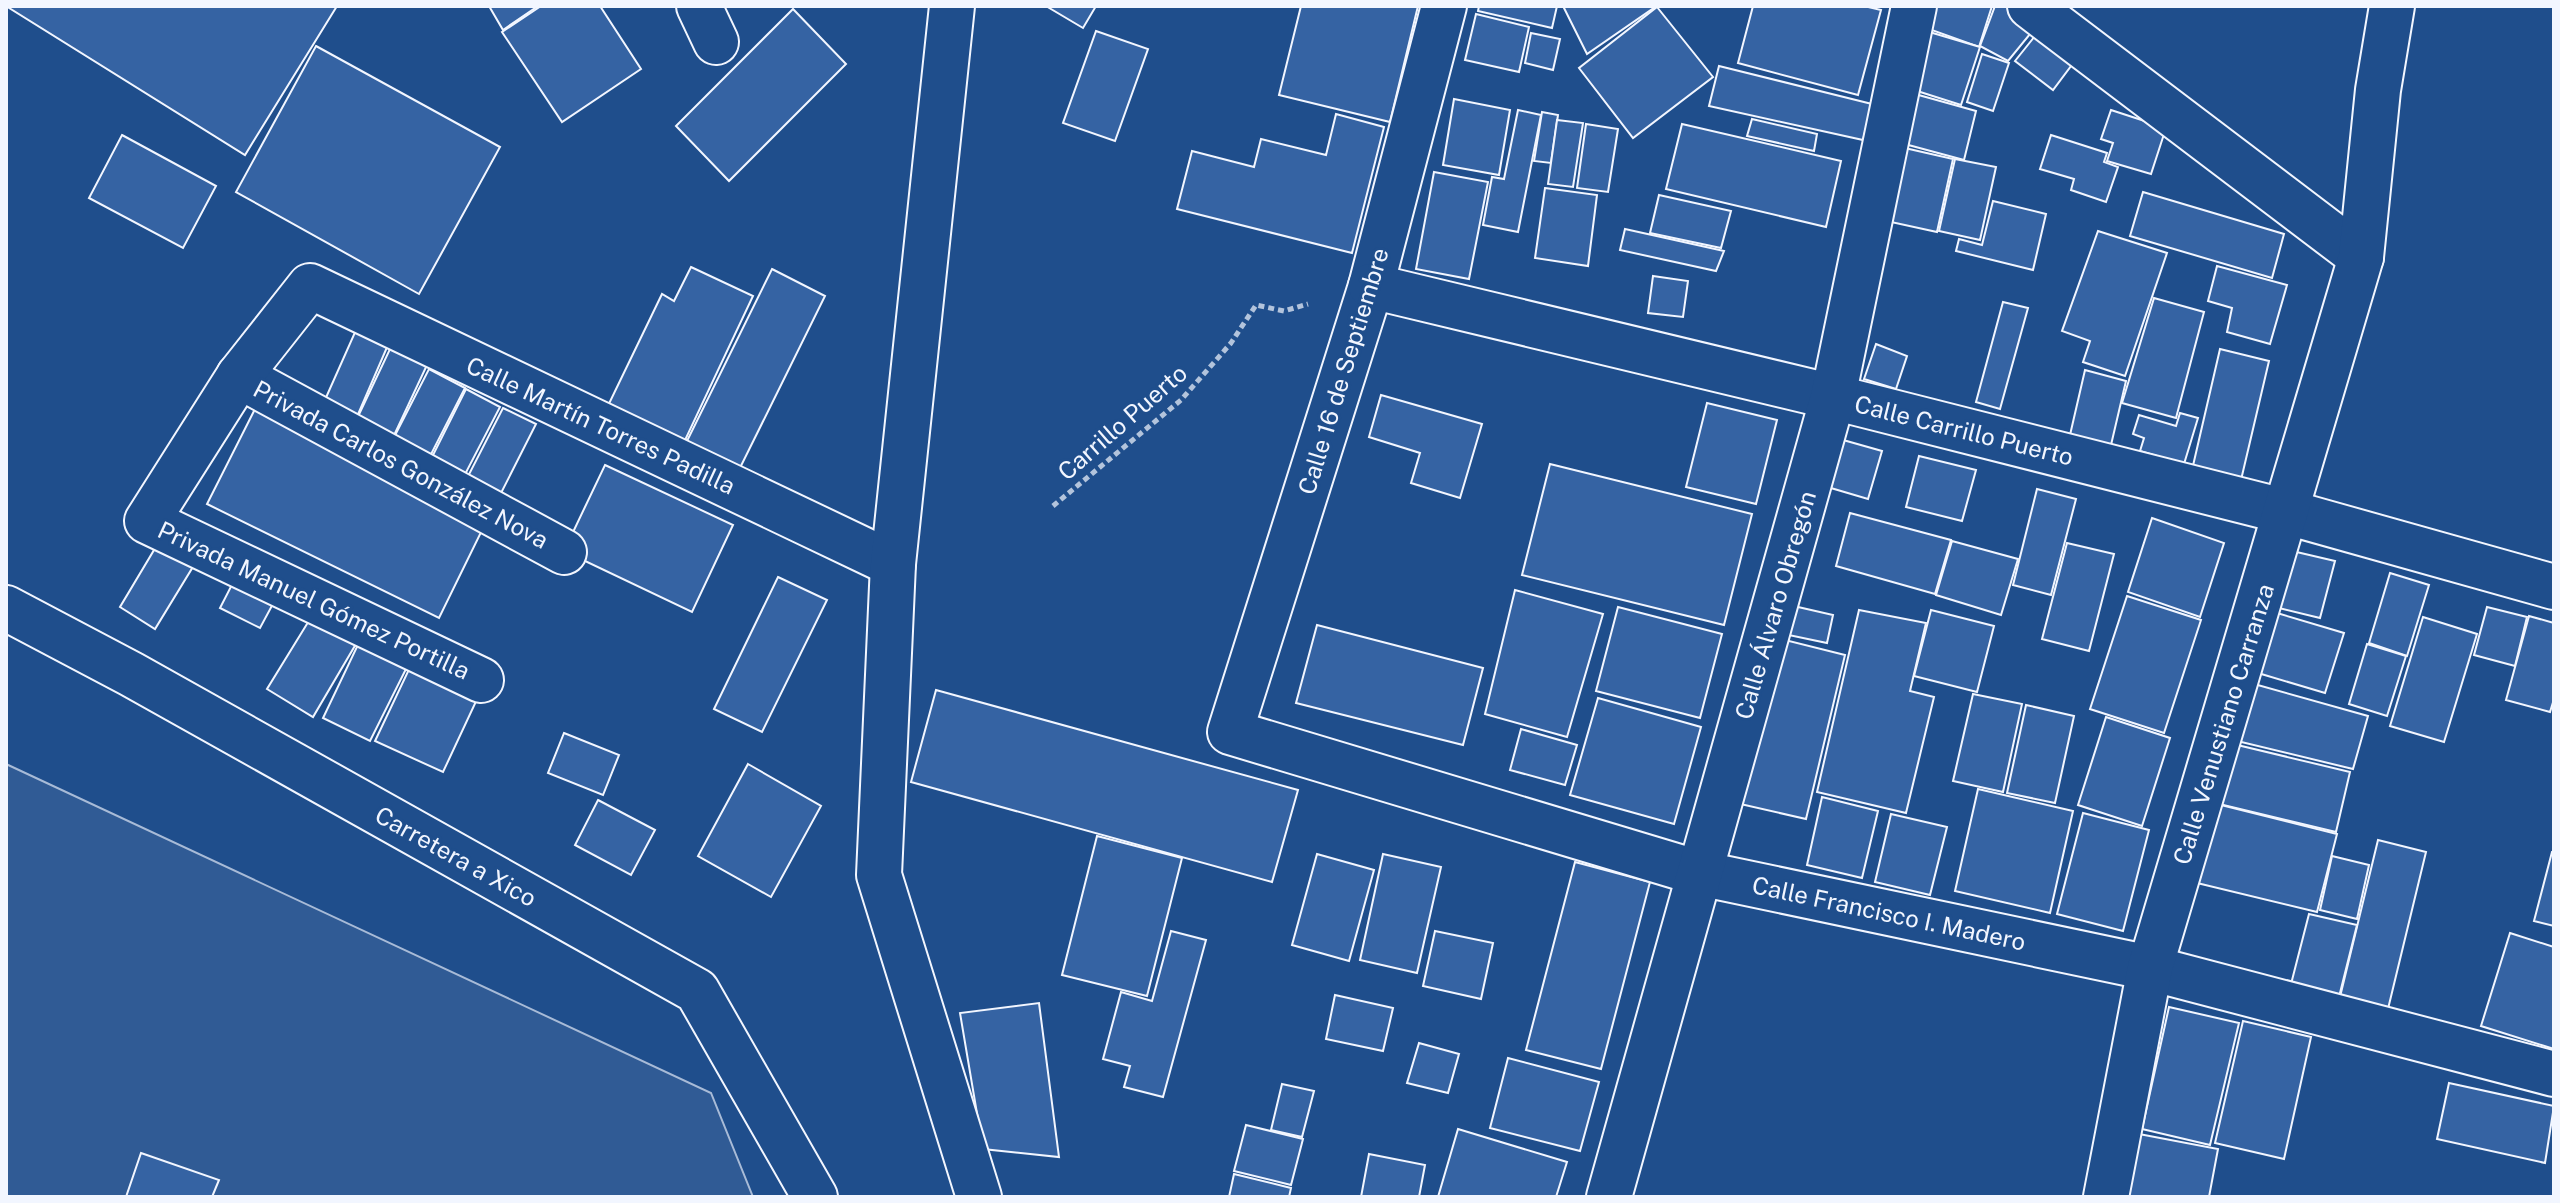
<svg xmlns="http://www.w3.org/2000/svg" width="2560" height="1203" viewBox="0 0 2560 1203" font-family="'Public Sans',sans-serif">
<rect width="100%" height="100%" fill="#1f4e8c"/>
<path fill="#305b95" stroke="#a8bbd7" stroke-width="2" d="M 6,764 L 711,1093 L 753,1197 L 6,1197 Z"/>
<g fill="#3563a3" stroke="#f2f6ff" stroke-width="2">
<path d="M 6,6 L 337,6 L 245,155 Z"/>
<path d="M 489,6 L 538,6 L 503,30 Z"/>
<path d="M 541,6 L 600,6 L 641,69 L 562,122 L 502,32 Z"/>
<path d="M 1046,6 L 1096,6 L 1083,28 Z"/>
<path d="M 1301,6 L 1418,6 L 1390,122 L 1279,95 Z"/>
<path d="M 1479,6 L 1557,6 L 1552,28 L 1478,11 Z"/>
<path d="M 1563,6 L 1654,6 L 1655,7 L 1587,54 Z"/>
<path d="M 1753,6 L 1864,6 L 1881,10 L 1858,95 L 1738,63 Z"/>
<path d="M 1933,6 L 1992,6 L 1979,47 L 1926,28 Z"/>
<path d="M 1995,6 L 2018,6 L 2039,23 L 2008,61 L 1980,46 Z"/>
<path d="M 1657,7 L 1713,77 L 1633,138 L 1579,68 Z"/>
<path d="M 793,9 L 846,64 L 729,181 L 676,126 Z"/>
<path d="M 1476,14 L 1529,27 L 1519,72 L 1465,60 Z"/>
<path d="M 2043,26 L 2080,54 L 2053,90 L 2015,61 Z"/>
<path d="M 1096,31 L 1148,49 L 1115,141 L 1063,123 Z"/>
<path d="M 1926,31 L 1980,47 L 1961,105 L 1914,90 Z"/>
<path d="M 1531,33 L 1560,39 L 1553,70 L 1525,63 Z"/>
<path d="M 316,46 L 500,147 L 419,294 L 236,192 Z"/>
<path d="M 1982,54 L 2009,63 L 1993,111 L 1967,102 Z"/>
<path d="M 1719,66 L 1872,104 L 1863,140 L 1709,106 Z"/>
<path d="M 1915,94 L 1976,111 L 1964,160 L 1901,143 Z"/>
<path d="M 1454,99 L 1510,110 L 1499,175 L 1443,165 Z"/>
<path d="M 1518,110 L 1541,115 L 1518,232 L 1483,225 L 1492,177 L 1504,179 Z"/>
<path d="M 2111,110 L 2166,128 L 2151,174 L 2107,161 L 2113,143 L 2101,139 Z"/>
<path d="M 1542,112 L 1558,115 L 1551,163 L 1534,161 Z"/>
<path d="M 1336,114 L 1384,127 L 1352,253 L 1177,209 L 1192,151 L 1254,167 L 1261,139 L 1326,155 Z"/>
<path d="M 1752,119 L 1817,134 L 1814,151 L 1747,136 Z"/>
<path d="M 1557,120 L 1583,123 L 1573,187 L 1548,184 Z"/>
<path d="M 1586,124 L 1618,129 L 1608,192 L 1577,188 Z"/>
<path d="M 1682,124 L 1841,161 L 1826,227 L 1666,189 Z"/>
<path d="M 122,135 L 216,186 L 183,248 L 89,198 Z"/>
<path d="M 2051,135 L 2107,153 L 2104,162 L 2118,167 L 2106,202 L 2071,190 L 2074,179 L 2040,169 Z"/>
<path d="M 1896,146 L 1953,159 L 1937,232 L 1891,222 Z"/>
<path d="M 1955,159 L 1996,167 L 1980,240 L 1939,231 Z"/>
<path d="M 1434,172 L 1488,182 L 1469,279 L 1416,269 Z"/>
<path d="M 1545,188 L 1597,195 L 1588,266 L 1535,258 Z"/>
<path d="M 2143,192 L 2284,234 L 2272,278 L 2130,236 Z"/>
<path d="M 1659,195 L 1731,211 L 1721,248 L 1650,233 Z"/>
<path d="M 1993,201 L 2046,214 L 2033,270 L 1956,251 L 1959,239 L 1982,245 Z"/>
<path d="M 1625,229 L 1724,251 L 1716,271 L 1620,250 Z"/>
<path d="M 2098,231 L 2167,253 L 2125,376 L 2083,362 L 2090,341 L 2062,331 Z"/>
<path d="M 2217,266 L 2287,285 L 2270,344 L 2227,332 L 2232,308 L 2208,301 Z"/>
<path d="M 691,267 L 753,296 L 679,453 L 603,416 L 662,294 L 674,301 Z"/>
<path d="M 772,269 L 825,296 L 736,476 L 683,449 Z"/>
<path d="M 1653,276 L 1688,281 L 1683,317 L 1648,313 Z"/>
<path d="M 2154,298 L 2204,312 L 2176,418 L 2122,403 Z"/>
<path d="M 2003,302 L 2028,308 L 2000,409 L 1976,402 Z"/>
<path d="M 356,330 L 388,345 L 353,426 L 320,411 Z"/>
<path d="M 1876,344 L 1907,356 L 1896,389 L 1864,379 Z"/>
<path d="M 390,349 L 427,365 L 390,444 L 353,427 Z"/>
<path d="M 2220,349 L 2269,361 L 2241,480 L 2192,470 Z"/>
<path d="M 429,369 L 465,388 L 425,466 L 389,447 Z"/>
<path d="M 2085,370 L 2126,381 L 2111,445 L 2070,435 Z"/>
<path d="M 466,389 L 500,407 L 460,484 L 427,467 Z"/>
<path d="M 1381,395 L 1482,424 L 1460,498 L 1411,483 L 1420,453 L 1369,437 Z"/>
<path d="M 258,403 L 488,518 L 439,618 L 207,504 Z"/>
<path d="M 1707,403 L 1777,420 L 1756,504 L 1686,487 Z"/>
<path d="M 503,408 L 536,424 L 496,503 L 463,486 Z"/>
<path d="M 2180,413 L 2198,418 L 2184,464 L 2140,451 L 2144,438 L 2133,434 L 2139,415 L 2176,426 Z"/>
<path d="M 1829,436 L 1882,451 L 1868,499 L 1814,483 Z"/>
<path d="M 1919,456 L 1976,470 L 1962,521 L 1906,507 Z"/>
<path d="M 1550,464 L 1752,514 L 1724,625 L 1522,575 Z"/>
<path d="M 605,465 L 733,525 L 692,612 L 564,551 Z"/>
<path d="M 2037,489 L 2076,499 L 2051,595 L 2013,585 Z"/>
<path d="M 1850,513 L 1951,540 L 1935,594 L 1836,566 Z"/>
<path d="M 2152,518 L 2224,543 L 2200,617 L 2128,592 Z"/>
<path d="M 166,530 L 202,552 L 155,629 L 120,607 Z"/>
<path d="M 1952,541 L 2018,559 L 2001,615 L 1936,595 Z"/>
<path d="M 2067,543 L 2114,554 L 2089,651 L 2042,639 Z"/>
<path d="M 2288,550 L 2335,561 L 2320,618 L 2275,607 Z"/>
<path d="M 241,567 L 281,589 L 260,628 L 220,608 Z"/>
<path d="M 2390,573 L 2429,585 L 2407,656 L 2369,643 Z"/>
<path d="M 778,577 L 827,600 L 762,732 L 714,709 Z"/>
<path d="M 1515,590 L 1603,614 L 1567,737 L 1485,714 Z"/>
<path d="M 2127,596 L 2201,620 L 2164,733 L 2090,709 Z"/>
<path d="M 1785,604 L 1833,615 L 1827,643 L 1779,633 Z"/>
<path d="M 318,606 L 363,632 L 313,717 L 267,689 Z"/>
<path d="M 1618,607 L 1722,634 L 1700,718 L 1596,691 Z"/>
<path d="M 2487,607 L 2527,617 L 2515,666 L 2474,655 Z"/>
<path d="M 1859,610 L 1926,623 L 1910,691 L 1934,697 L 1906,813 L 1817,792 Z"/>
<path d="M 1931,610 L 1994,626 L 1977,692 L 1914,676 Z"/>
<path d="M 2277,613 L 2344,633 L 2325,693 L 2258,673 Z"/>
<path d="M 2529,616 L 2554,623 L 2554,699 L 2550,712 L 2506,700 Z"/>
<path d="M 2423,617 L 2477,634 L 2444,742 L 2390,726 Z"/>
<path d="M 1317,625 L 1483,668 L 1463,745 L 1296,703 Z"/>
<path d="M 364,632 L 412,657 L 370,741 L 323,718 Z"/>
<path d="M 1777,638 L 1845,655 L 1806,819 L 1736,803 Z"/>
<path d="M 2367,644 L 2406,656 L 2387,716 L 2349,704 Z"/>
<path d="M 412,663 L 479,695 L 443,772 L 375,741 Z"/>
<path d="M 2247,682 L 2368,716 L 2353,769 L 2233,740 Z"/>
<path d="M 936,690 L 1298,790 L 1272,882 L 911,782 Z"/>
<path d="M 1973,694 L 2022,704 L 2003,792 L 1953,781 Z"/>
<path d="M 1598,698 L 1701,727 L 1674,824 L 1570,795 Z"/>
<path d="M 2026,705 L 2074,716 L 2055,803 L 2007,793 Z"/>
<path d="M 2106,717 L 2170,738 L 2142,826 L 2078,805 Z"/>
<path d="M 1521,729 L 1577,745 L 1565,785 L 1510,770 Z"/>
<path d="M 564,733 L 619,755 L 603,795 L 548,773 Z"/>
<path d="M 2229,743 L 2350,772 L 2336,832 L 2215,803 Z"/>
<path d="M 748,764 L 821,806 L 771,897 L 698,856 Z"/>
<path d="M 1978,789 L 2073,811 L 2050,913 L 1955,891 Z"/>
<path d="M 1822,797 L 1878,811 L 1862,878 L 1807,865 Z"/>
<path d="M 598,800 L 655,830 L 631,875 L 575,845 Z"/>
<path d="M 2217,804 L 2337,834 L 2317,912 L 2197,883 Z"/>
<path d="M 2083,813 L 2149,830 L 2123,931 L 2057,914 Z"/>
<path d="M 1891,814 L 1947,827 L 1930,895 L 1875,882 Z"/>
<path d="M 1097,836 L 1182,858 L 1147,996 L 1062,975 Z"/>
<path d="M 2378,840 L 2426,852 L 2387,1013 L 2339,1001 Z"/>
<path d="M 2552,852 L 2554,852 L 2554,926 L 2534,921 Z"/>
<path d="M 1317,854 L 1374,870 L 1349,961 L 1292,945 Z"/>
<path d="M 1383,854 L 1441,867 L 1417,973 L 1360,960 Z"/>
<path d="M 2332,856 L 2369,865 L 2357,919 L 2320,910 Z"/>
<path d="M 1575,862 L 1650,882 L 1601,1069 L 1526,1050 Z"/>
<path d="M 2309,914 L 2357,925 L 2338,1001 L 2290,988 Z"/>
<path d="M 1171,931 L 1206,940 L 1163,1097 L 1124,1087 L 1130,1066 L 1103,1059 L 1121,992 L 1152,1001 Z"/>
<path d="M 1435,931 L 1493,943 L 1481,999 L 1423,986 Z"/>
<path d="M 2510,933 L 2554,947 L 2554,1049 L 2481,1026 Z"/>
<path d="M 1335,995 L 1393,1008 L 1383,1051 L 1326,1039 Z"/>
<path d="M 1039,1003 L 1059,1157 L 983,1149 L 960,1013 Z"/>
<path d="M 2169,1007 L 2239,1023 L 2210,1145 L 2142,1129 Z"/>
<path d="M 2243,1021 L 2311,1037 L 2284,1159 L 2215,1143 Z"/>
<path d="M 1419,1043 L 1459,1054 L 1448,1093 L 1407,1083 Z"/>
<path d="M 1508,1058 L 1599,1082 L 1580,1151 L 1490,1128 Z"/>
<path d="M 2449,1083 L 2554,1106 L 2545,1163 L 2437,1139 Z"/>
<path d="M 1282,1084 L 1314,1091 L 1302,1137 L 1271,1130 Z"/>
<path d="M 1246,1125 L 1303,1139 L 1291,1185 L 1234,1171 Z"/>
<path d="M 1458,1129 L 1567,1162 L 1556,1197 L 1438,1197 Z"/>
<path d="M 2139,1134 L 2218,1149 L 2209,1197 L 2126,1197 Z"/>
<path d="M 141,1153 L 219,1180 L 212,1197 L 126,1197 Z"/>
<path d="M 1369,1154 L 1425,1165 L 1419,1197 L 1361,1197 Z"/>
<path d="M 1234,1174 L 1291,1188 L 1289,1197 L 1229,1197 Z"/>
</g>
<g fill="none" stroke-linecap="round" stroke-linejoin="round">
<defs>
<g id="street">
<path d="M 699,6 L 716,42"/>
<path d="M 1444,6 L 1371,286 L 1230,732 L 1699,873 L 2150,968 L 2554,1074"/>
<path d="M 2030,6 L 2361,257"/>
<path d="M 1371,286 L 1833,397 L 2287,512 L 2554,587"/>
<path d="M 239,376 L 564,552"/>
<path d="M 481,680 L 147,521 L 239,376 L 310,286 L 893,564"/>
<path d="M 1609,1197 L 1833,397 L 1914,6"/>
<path d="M 2106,1197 L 2150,968 L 2361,257 L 2378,90 L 2392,6"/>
</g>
<g id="secondary">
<path d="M 952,6 L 893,564 L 879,875 L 979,1197"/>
<path d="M 6,608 L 131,674 L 697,991 L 815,1197"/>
</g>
</defs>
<use href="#street" stroke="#f2f6ff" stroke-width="48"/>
<use href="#secondary" stroke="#f2f6ff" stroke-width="48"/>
<path stroke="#b3c4dc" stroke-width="5" stroke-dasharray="6 4" stroke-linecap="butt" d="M 1053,506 L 1181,400 L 1231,343 L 1256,305 L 1284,311 L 1308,304"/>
<use href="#street" stroke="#1f4e8c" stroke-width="44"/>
<use href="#secondary" stroke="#1f4e8c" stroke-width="44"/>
</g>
<g text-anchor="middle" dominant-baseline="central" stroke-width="6" stroke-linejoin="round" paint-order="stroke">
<g font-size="24" fill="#f2f6ff" stroke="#1f4e8c">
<text transform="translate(1343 371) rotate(-73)">Calle 16 de Septiembre</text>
<text transform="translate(1122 422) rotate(-41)">Carrillo Puerto</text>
<text transform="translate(601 425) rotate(25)">Calle Martín Torres Padilla</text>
<text transform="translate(1964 430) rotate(14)">Calle Carrillo Puerto</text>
<text transform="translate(401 464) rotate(28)">Privada Carlos González Nova</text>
<text transform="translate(314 600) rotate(25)">Privada Manuel Gómez Portilla</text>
<text transform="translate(1775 605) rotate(-74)">Calle Álvaro Obregón</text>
<text transform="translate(2223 724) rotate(-73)">Calle Venustiano Carranza</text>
<text transform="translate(456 856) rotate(29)">Carretera a Xico</text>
<text transform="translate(1889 913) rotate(12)">Calle Francisco I. Madero</text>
</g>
</g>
<rect width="2560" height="1203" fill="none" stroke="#f2f6ff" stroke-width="16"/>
</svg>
